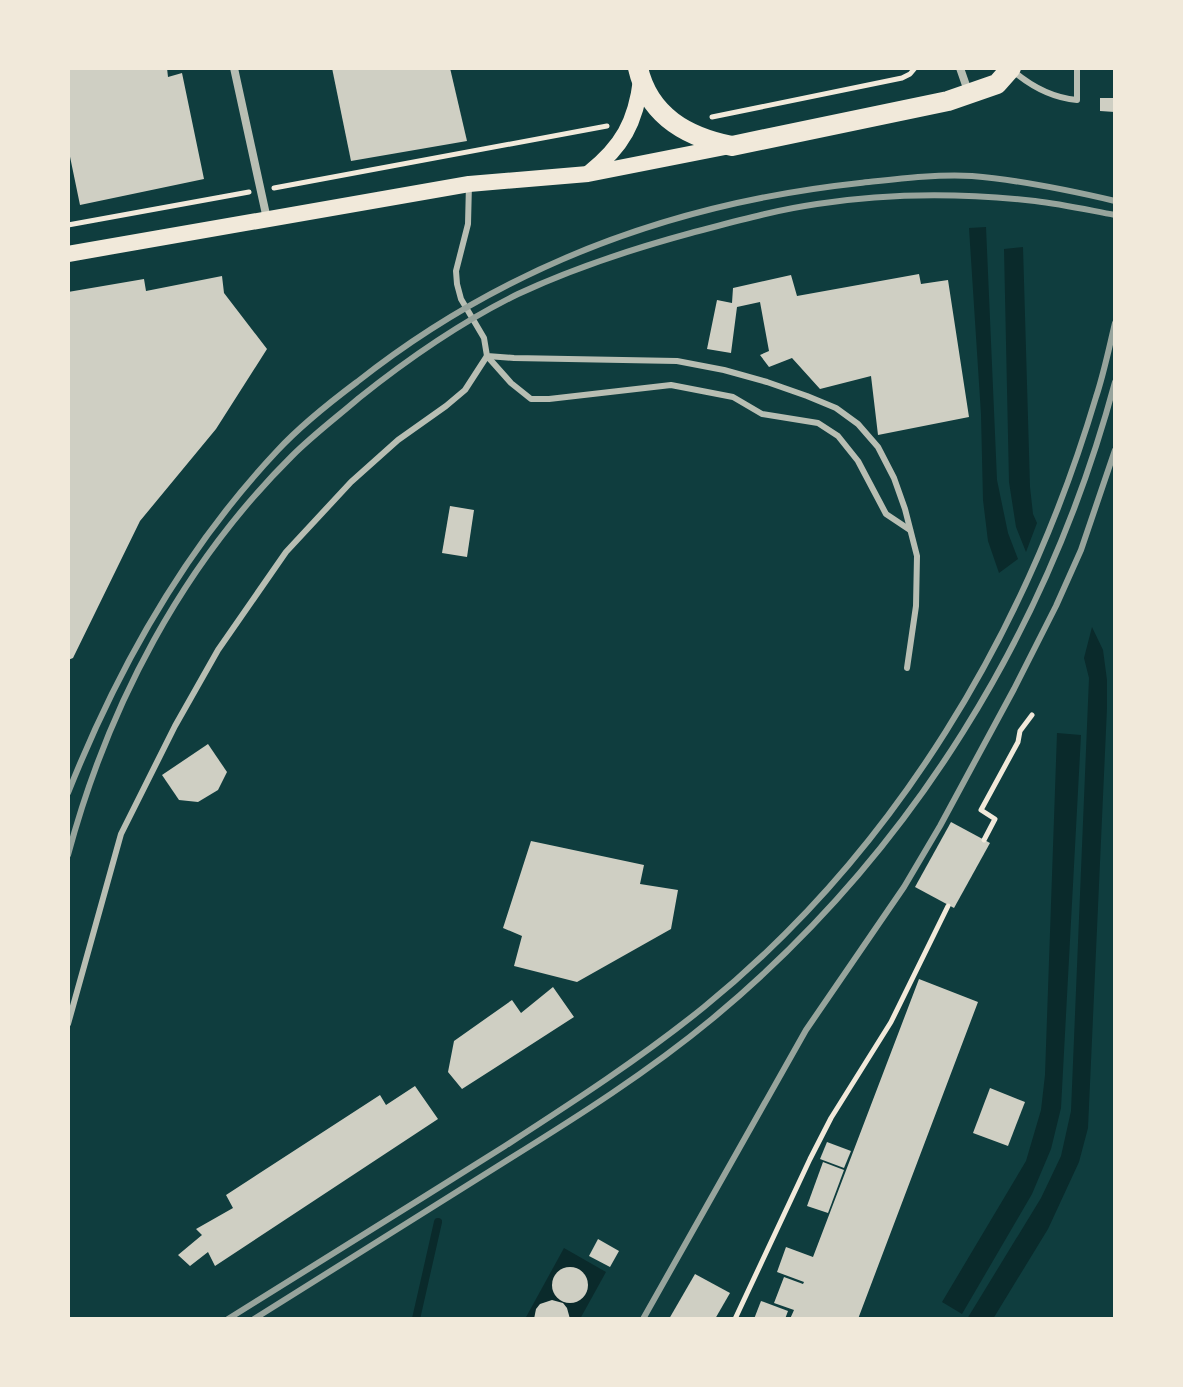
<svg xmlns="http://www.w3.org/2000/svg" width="1183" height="1387" viewBox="0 0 1183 1387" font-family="'Noto Sans',sans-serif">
<rect width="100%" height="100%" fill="#0f3d3e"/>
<g fill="#0a2a2b">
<path d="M 986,227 L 997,480 L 1008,533 L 1018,559 L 999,573 L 988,541 L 983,500 L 981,414 L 969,228 Z"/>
<path d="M 1023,247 L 1030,487 L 1033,514 L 1037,523 L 1026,552 L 1016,527 L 1009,482 L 1004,249 Z"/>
<path d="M 1092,627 L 1103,650 L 1107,680 L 1107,708 L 1088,1128 L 1079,1162 L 1048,1229 L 993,1319 L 967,1319 L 1041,1198 L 1061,1156 L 1071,1111 L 1089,678 L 1084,658 Z"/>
<path d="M 1057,733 L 1081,735 L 1061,1108 L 1051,1149 L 1032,1194 L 962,1314 L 942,1302 L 1026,1161 L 1041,1110 L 1045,1075 Z"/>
<path d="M 564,1248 L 606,1272 L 580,1319 L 525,1319 Z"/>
</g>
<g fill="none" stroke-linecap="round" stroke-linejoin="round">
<path stroke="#0a2a2b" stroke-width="8" d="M 416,1319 L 438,1222"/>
</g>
<g fill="#cfcfc3">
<path d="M 68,68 L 167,68 L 168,77 L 182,73 L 204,179 L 80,205 L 68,147 Z"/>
<path d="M 332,68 L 450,68 L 467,141 L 351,161 Z"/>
<path d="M 1100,98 L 1115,98 L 1115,112 L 1100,111 Z"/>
<path d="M 919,274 L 921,284 L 948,280 L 969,417 L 878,435 L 871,376 L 820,389 L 792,358 L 769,367 L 760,355 L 769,351 L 760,302 L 737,307 L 731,353 L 707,349 L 717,300 L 732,303 L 733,288 L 791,275 L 797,296 Z"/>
<path d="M 222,276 L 224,293 L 267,349 L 216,429 L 140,521 L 73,658 L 68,660 L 68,292 L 144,279 L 146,291 Z"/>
<path d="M 450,506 L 474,510 L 467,557 L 442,553 Z"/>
<path d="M 208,744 L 227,772 L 218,790 L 198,802 L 179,800 L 162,775 Z"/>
<path d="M 951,822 L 990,843 L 954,908 L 915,887 Z"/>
<path d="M 531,841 L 644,865 L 640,884 L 678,890 L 671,929 L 577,982 L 514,966 L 522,936 L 503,928 Z"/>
<path d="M 919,979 L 978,1002 L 858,1319 L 790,1319 L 794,1310 L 774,1303 L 784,1277 L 803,1284 L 804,1282 L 777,1272 L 786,1247 L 813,1257 Z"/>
<path d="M 553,987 L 574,1017 L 462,1089 L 448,1072 L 454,1041 L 512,1000 L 521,1013 Z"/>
<path d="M 415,1086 L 438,1119 L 215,1266 L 208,1252 L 190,1266 L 178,1255 L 202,1235 L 196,1229 L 233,1208 L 226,1195 L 380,1095 L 386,1105 Z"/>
<path d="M 990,1088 L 1025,1102 L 1008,1146 L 973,1133 Z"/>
<path d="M 827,1142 L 851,1151 L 844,1168 L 820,1159 Z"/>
<path d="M 823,1162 L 844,1170 L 828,1213 L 807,1206 Z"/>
<path d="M 598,1239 L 619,1251 L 610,1267 L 589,1256 Z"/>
<circle cx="570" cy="1285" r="18"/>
<path d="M 695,1274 L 730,1293 L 715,1319 L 669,1319 Z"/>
<path d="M 552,1300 L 563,1303 L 567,1308 L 570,1319 L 534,1319 L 536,1309 L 540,1304 Z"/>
<path d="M 761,1301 L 788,1311 L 785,1319 L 754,1319 Z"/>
</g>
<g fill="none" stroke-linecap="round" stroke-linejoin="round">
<g stroke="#f1e9da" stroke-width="5">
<path d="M 712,117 L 902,78 L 910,74 L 915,68"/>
<path d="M 274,188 L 607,126"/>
<path d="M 68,225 L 249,192"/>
<path d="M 984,840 L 995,819 L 981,810 L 1018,742 L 1020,731 L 1032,715"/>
<path d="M 735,1319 L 810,1159 L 831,1118 L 891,1022 L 948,906"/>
</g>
<g stroke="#b8beb3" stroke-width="6">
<path d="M 1013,71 C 1032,87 1052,98 1077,100 L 1077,68"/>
<path d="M 469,184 L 468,224 L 456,271 L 457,284 L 461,299 L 484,338 L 487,356 L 514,358 L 677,361 L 724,370 L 767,382 L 807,396 L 836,408 L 858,424 L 878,447 L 894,478 L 905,509 L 917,556 L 916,606 L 907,668"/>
<path d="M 68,1024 L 121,834 L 175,726 L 218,650 L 286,552 L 351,482 L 398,440 L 446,406 L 465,390 L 487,356 L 511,383 L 531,399 L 549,399 L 671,385 L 733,397 L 762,414 L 818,423 L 838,436 L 858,461 L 886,514 L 910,530"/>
</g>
<g stroke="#b8beb3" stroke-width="8">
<path d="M 234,68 L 267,219"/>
<path d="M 960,68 L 969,94"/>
</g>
<g stroke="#f1e9da" stroke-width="16">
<path d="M 589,173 C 622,147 636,122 641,80"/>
<path d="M 68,254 L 469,184 L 588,174 L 730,146"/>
</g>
<path stroke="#f1e9da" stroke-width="20" d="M 638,68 C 649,116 687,137 732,146 L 948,101 L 997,84 L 1011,68"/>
<g stroke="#97a49c" stroke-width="6">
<path d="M 68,793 C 118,667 184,550 277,451 C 301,425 329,403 357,382 C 505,265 673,203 860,183 C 897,179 935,174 972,176 C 1020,180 1068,190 1115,201"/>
<path d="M 68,855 C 108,706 182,565 292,456 C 313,435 337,417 359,398 C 409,358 461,322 518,294 C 574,268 632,249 691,233 C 733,222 775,210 817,204 C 888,193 963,193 1035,201 C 1061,204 1088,210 1115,215"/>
<path d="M 228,1319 C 321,1261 413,1204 505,1146 C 573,1102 641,1058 704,1007 C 896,851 1026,632 1096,397 C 1104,373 1109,348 1115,323"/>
<path d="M 254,1319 C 338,1266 422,1214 506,1161 C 577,1117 648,1072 712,1019 C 911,854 1048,631 1115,382"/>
<path d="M 643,1319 L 806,1030 L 904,887 L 940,826 L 1014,689 L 1056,606 L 1081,550 L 1115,450"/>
</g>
</g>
<rect width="1183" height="1387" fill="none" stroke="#f1e9da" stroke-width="140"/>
</svg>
